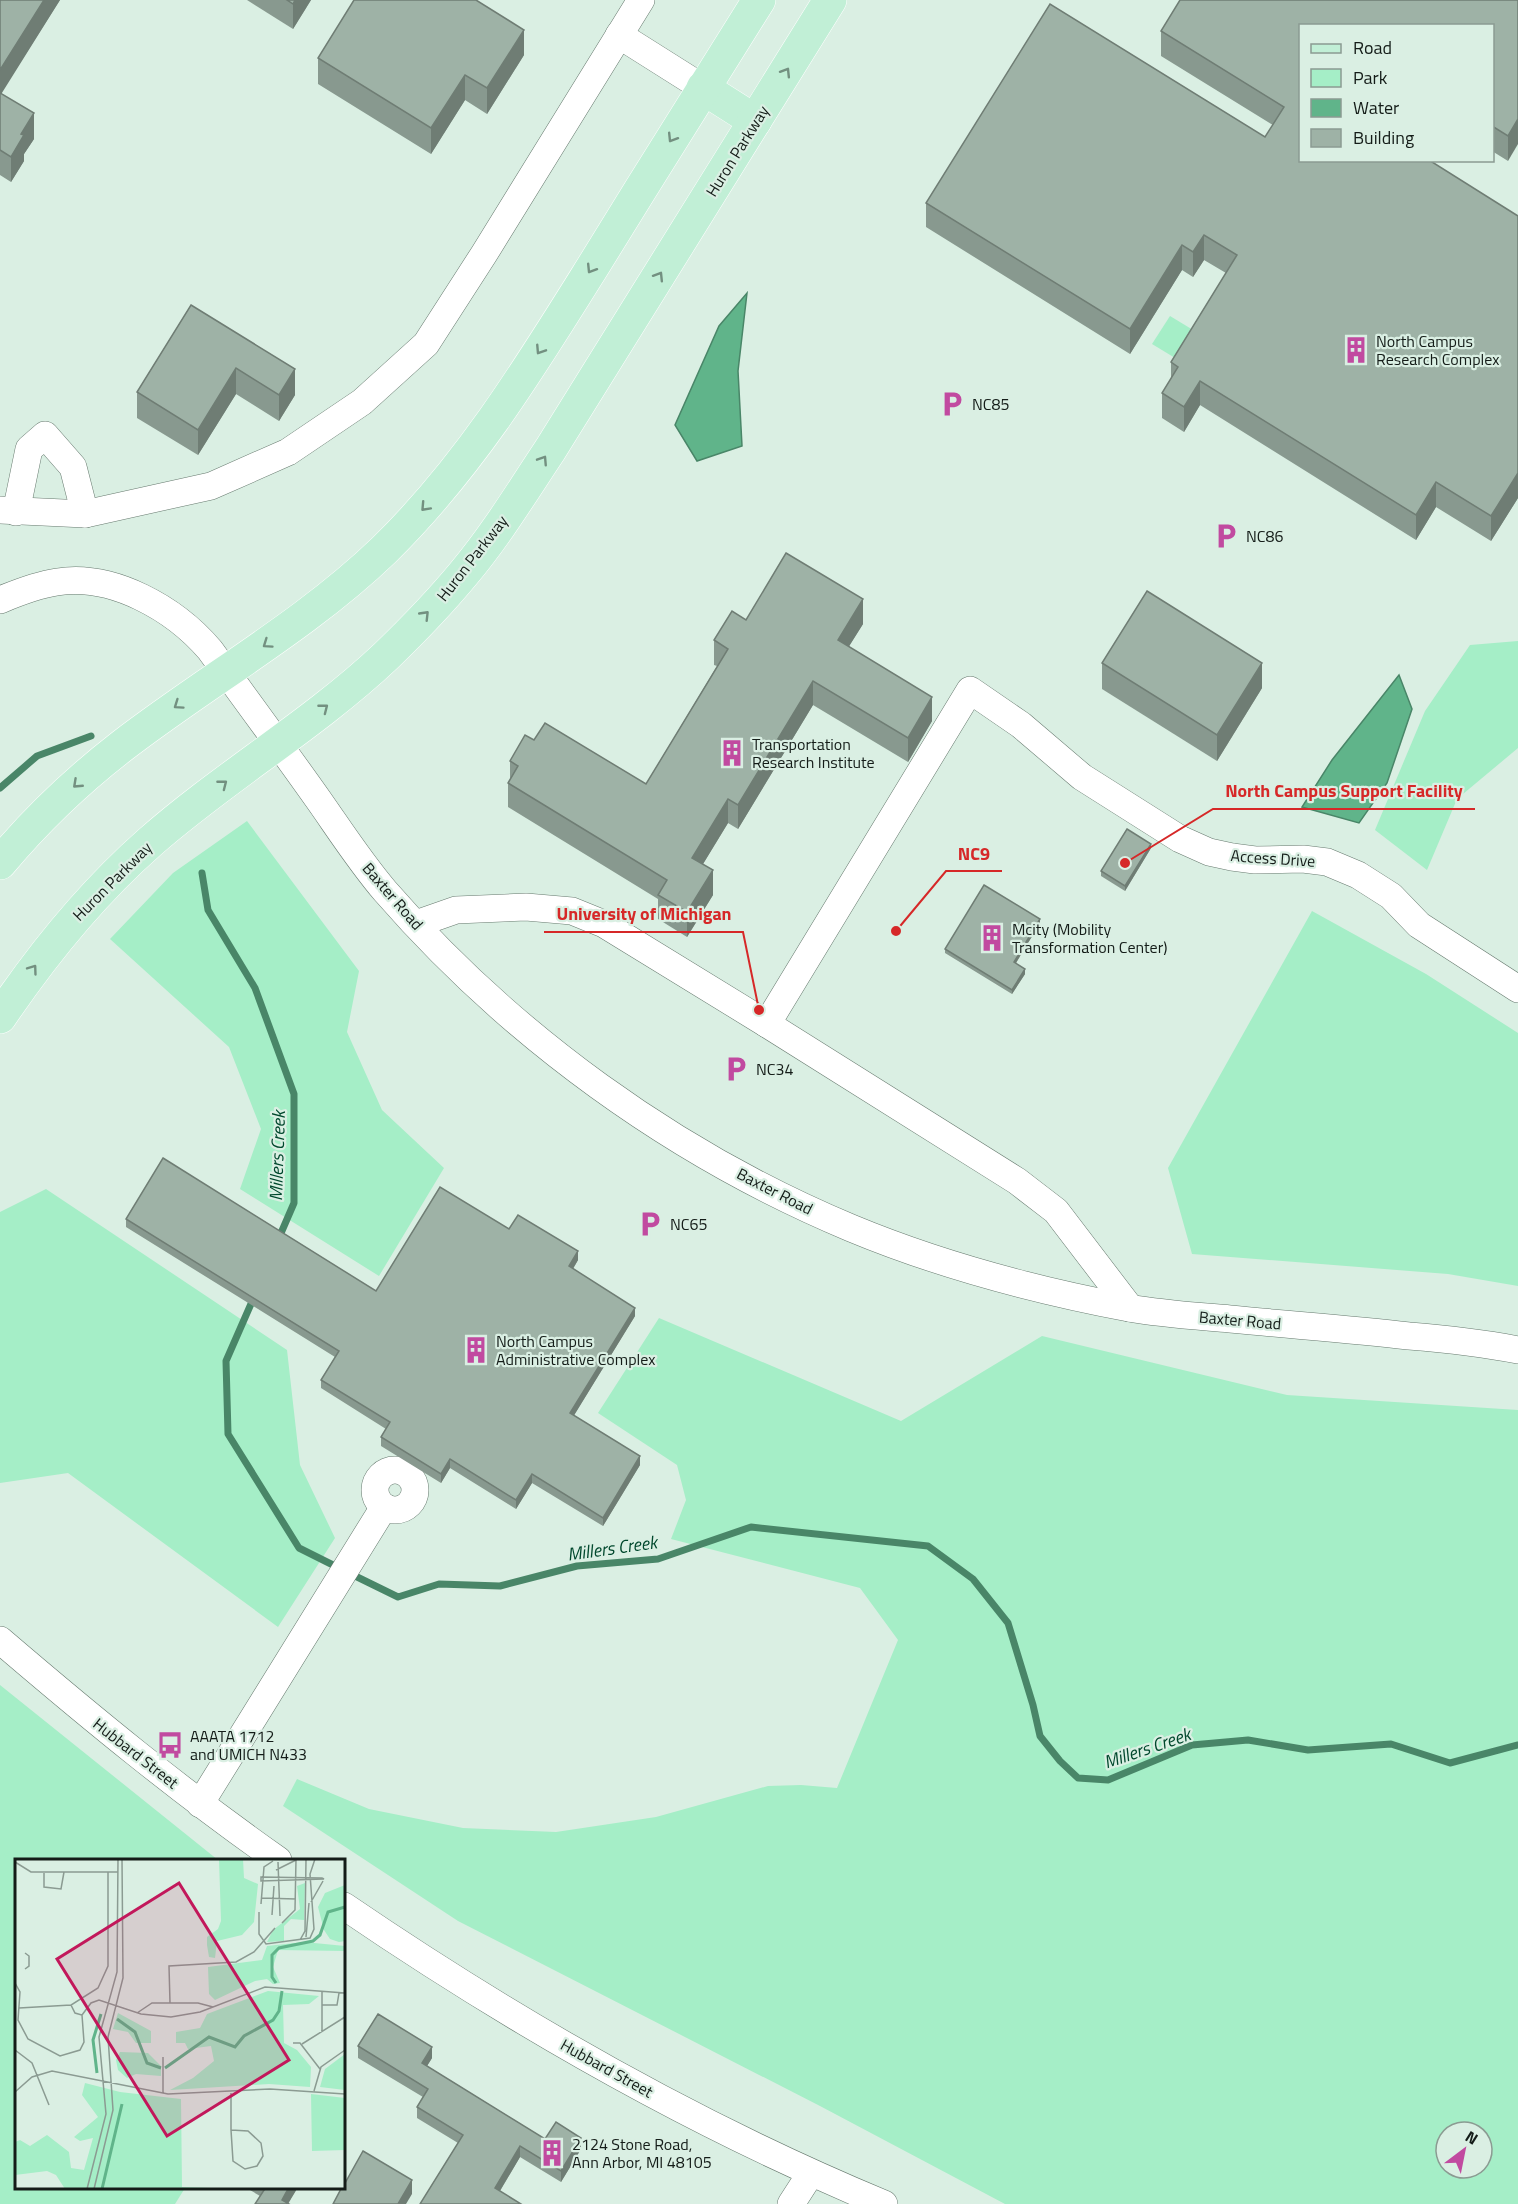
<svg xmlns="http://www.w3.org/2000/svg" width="1518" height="2204" viewBox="0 0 1518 2204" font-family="'Titillium Web',sans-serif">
<rect width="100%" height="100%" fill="#daefe3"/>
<g fill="#a5eec7" fill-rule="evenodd">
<path d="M 1170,316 L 1203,336 L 1185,364 L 1152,344 Z"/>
<path d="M 1518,641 L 1518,748 L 1457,799 L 1427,870 L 1375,830 L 1425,711 L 1470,645 Z"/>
<path d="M 247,821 L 359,971 L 347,1032 L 382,1110 L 444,1168 L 379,1276 L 240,1189 L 261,1129 L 229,1047 L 110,939 L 173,873 Z"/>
<path d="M 1312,911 L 1426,974 L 1518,1033 L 1518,1286 L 1448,1274 L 1192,1254 L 1168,1168 Z"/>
<path d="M 46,1189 L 287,1350 L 300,1465 L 335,1538 L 278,1627 L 68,1473 L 0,1483 L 0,1212 Z"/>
<path d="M 659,1318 L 901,1421 L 1042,1336 L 1287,1395 L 1518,1410 L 1518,2204 L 1005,2204 L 820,2106 L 458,1921 L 283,1806 L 297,1779 L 369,1809 L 463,1828 L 556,1832 L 656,1817 L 768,1786 L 801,1785 L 837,1788 L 898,1640 L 860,1588 L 671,1539 L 686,1500 L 677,1465 L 598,1413 ZM 1446,2132 L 1482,2132 L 1482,2168 L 1446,2168 Z"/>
<path d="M 0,1685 L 218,1860 L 16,1860 L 16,2188 L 185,2188 L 175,2204 L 0,2204 Z"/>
</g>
<g fill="#60b48a" stroke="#498668" stroke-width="1.5">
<path d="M 747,293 L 738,371 L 742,446 L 697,461 L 675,425 L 719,326 Z"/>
<path d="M 1399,675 L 1412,709 L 1387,783 L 1359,823 L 1302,807 L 1332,760 Z"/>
</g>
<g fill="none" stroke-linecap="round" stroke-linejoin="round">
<g stroke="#498668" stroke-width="7">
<path d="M 0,788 L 37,756 L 91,736"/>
<path d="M 202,873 L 208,910 L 255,988 L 294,1094 L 294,1203 L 278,1240"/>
<path d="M 254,1297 L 226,1361 L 228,1434 L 299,1548 L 339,1568"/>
<path d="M 349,1573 L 398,1597 L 439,1584 L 500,1586 L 577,1566 L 658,1559 L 751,1527 L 928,1546 L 973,1579 L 1008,1623 L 1033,1705 L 1040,1736 L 1060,1761 L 1078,1778 L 1108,1780 L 1192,1745 L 1248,1740 L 1308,1750 L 1391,1744 L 1450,1763 L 1518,1745"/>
</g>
<defs>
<g id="minor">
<path d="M 619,35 L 703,88"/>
<path d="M 0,510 L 85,514 L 211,486 L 288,452 L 362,402 L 426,344 L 484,254 L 641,0"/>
<path d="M 16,512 L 29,449 L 45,435 L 73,467 L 85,514"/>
<path d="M 0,600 C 19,592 37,585 57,582 C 113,573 175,609 210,650 C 247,701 284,751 320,802 C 341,832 361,863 385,891 C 511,1036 674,1154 851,1228 C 940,1265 1034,1290 1129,1308 C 1162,1314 1196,1316 1230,1319 C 1290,1325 1350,1329 1409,1336 C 1446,1339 1482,1343 1518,1350"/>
<path d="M 416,924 L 456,910 L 526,907 L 572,911 L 604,924 L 767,1024 L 1017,1181 L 1056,1211 L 1130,1308"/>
<path d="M 767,1024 L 970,690 L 1021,725 L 1082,777 L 1180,839 L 1209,852 L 1232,857 L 1255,860 L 1303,859 L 1327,862 L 1358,875 L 1391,896 L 1419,925 L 1518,989"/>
<circle cx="395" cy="1490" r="20"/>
<path d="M 0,1640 C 90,1717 181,1792 278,1860"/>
<path d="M 200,1804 L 384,1507"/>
<path d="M 344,1906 C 514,2022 694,2125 884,2204"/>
<path d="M 791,2204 L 811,2173"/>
</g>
<g id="major">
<path d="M 703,88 L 755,121"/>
<path d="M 0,863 C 36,820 78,780 122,746 C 209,679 305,626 384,550 C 470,466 532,364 595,263 C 649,175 704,88 759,0"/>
<path d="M 0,1017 C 44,952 92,893 150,842 C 225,776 313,725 386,656 C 413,630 440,602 464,573 C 496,535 522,492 550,450 L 830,0"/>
</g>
</defs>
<use href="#minor" stroke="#677a6f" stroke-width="28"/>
<use href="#major" stroke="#fff" stroke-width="34"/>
<use href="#minor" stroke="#fff" stroke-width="27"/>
<use href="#major" stroke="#c1efd6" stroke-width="33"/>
</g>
<g fill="#88998f">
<path d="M 0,0 L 60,0 L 1,93 L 34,139 L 24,154 L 24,161 L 11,182 L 0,175 Z"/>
<path d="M 247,0 L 311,0 L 293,29 Z"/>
<path d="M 1518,0 L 1508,161 L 1492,151 L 1492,26 L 1300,26 L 1300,160 L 1518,216 L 1518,498 L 1491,541 L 1436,507 L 1416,540 L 1200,405 L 1184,432 L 1162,418 L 1162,393 L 1171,379 L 1171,362 L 1226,273 L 1204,260 L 1193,277 L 1182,270 L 1130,354 L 926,227 L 926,203 L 1265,137 L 1273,125 L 1161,56 L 1161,31 Z"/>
<path d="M 524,55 L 487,114 L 465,100 L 431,154 L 318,84 L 318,58 Z"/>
<path d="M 191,305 L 295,395 L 279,421 L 236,394 L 198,455 L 137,418 L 137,392 Z"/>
<path d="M 746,620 L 863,624 L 849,646 L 932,721 L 908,762 L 813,705 L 738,829 L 728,823 L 703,864 L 713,895 L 687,937 L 658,919 L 658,899 L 508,807 L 508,783 L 510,780 L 510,761 L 534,740 L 646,784 L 717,666 L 714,665 L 714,640 Z"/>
<path d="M 1102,663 L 1262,688 L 1217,761 L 1102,689 Z"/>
<path d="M 1151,848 L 1125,891 L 1101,876 L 1101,871 Z"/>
<path d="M 1040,923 L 1016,963 L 1025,974 L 1012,994 L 945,953 L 945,949 Z"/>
<path d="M 126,1219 L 376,1291 L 509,1229 L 578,1260 L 573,1269 L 635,1316 L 574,1415 L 640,1465 L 603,1526 L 532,1483 L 516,1509 L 450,1468 L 441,1483 L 381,1446 L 381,1437 L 386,1429 L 321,1388 L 321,1380 L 335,1357 L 126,1227 Z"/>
<path d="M 358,2046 L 432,2058 L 427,2066 L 545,2139 L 581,2149 L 561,2182 L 520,2157 L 500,2191 L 420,2204 L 458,2143 L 417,2118 L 417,2107 L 423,2097 L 358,2058 Z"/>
<path d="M 250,2187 L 298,2187 L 288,2203 L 260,2196 L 250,2190 Z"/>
</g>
<g fill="#6f7d74">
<path d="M 44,0 L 60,0 L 0,96 L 0,70 Z"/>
<path d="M 295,0 L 311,0 L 293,29 L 293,4 Z"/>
<path d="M 524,30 L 524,55 L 487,114 L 487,88 Z"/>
<path d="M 465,75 L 465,100 L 431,154 L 431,128 Z"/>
<path d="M 34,113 L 34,139 L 24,154 L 24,161 L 11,182 L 11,157 L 21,134 Z"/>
<path d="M 1518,119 L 1518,144 L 1508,161 L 1508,136 Z"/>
<path d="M 1204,235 L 1204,260 L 1193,277 L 1193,252 Z"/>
<path d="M 1182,245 L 1182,270 L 1130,354 L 1130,329 Z"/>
<path d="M 236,368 L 236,394 L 198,455 L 198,430 Z"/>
<path d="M 295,369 L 295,395 L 279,421 L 279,395 Z"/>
<path d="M 1200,381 L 1200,405 L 1184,432 L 1184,407 Z"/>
<path d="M 1518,473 L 1518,498 L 1491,541 L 1491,516 Z"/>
<path d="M 1436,482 L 1436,507 L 1416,540 L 1416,515 Z"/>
<path d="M 863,599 L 863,624 L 838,664 L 838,640 Z"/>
<path d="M 1262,663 L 1262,688 L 1217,761 L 1217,735 Z"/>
<path d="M 813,681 L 813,705 L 738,829 L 738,805 Z"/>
<path d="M 932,697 L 932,721 L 908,762 L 908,738 Z"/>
<path d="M 728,799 L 728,823 L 692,882 L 692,858 Z"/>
<path d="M 1151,844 L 1151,848 L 1125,891 L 1125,886 Z"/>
<path d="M 713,870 L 713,895 L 687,937 L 687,912 Z"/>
<path d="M 1040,919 L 1040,923 L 1014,966 L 1014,962 Z"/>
<path d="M 1025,969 L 1025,974 L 1012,994 L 1012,990 Z"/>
<path d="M 578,1251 L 578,1260 L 569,1275 L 569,1266 Z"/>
<path d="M 635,1308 L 635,1316 L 570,1422 L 570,1413 Z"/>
<path d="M 640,1456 L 640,1465 L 603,1526 L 603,1518 Z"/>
<path d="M 450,1459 L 450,1468 L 441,1483 L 441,1474 Z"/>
<path d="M 532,1474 L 532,1483 L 516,1509 L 516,1500 Z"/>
<path d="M 346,2029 L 346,2042 L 344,2046 L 344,2033 Z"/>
<path d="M 432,2047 L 432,2058 L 422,2074 L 422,2063 Z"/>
<path d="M 581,2138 L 581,2149 L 561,2182 L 561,2171 Z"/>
<path d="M 520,2146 L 520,2157 L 495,2199 L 495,2188 Z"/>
<path d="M 412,2180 L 412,2194 L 406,2204 L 398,2204 Z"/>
<path d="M 289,2187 L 298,2187 L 288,2204 L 282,2200 Z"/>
</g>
<g fill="#9eb2a6" stroke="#6f7d74" stroke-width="1.5">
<path d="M 0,0 L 44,0 L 0,70 Z"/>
<path d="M 287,0 L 295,0 L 293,4 Z"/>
<path d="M 354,0 L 476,0 L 524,30 L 487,88 L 465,75 L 431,128 L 318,58 Z"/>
<path d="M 1180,0 L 1518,0 L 1518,119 L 1508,136 L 1492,126 L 1492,26 L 1300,26 L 1300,160 L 1429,160 L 1518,216 L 1518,473 L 1491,516 L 1436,482 L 1416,515 L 1200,381 L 1184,407 L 1162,393 L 1178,367 L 1171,362 L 1237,255 L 1204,235 L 1193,252 L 1182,245 L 1130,329 L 926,203 L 1050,4 L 1265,137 L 1284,107 L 1161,31 Z"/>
<path d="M 0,93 L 34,113 L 21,134 L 24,135 L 11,157 L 0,150 Z"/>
<path d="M 191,305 L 295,369 L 279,395 L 236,368 L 198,430 L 137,392 Z"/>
<path d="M 786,553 L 863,599 L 838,640 L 932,697 L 908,738 L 813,681 L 738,805 L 728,799 L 692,858 L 713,870 L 687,912 L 658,895 L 667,880 L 508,783 L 518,766 L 510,761 L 525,735 L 534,740 L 545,723 L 646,784 L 728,649 L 714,640 L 732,611 L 746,620 Z"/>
<path d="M 1147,591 L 1262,663 L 1217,735 L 1102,663 Z"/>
<path d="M 1127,829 L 1151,844 L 1125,886 L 1101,871 Z"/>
<path d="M 984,885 L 1040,919 L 1014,962 L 1025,969 L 1012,990 L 945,949 Z"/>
<path d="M 163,1158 L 376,1291 L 440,1187 L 509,1229 L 518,1215 L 578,1251 L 569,1266 L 635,1308 L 570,1413 L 640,1456 L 603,1518 L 532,1474 L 516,1500 L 450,1459 L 441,1474 L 381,1437 L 390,1422 L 321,1380 L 339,1351 L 126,1219 Z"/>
<path d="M 378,2014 L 432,2047 L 422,2063 L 545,2139 L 556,2122 L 581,2138 L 561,2171 L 520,2146 L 495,2188 L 521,2204 L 420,2204 L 463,2135 L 417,2107 L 428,2089 L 358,2046 Z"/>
<path d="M 363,2151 L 412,2180 L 398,2204 L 333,2204 L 342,2187 L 344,2187 L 344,2185 Z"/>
<path d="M 266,2187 L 289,2187 L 282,2200 L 289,2204 L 255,2204 Z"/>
</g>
<defs><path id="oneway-chevron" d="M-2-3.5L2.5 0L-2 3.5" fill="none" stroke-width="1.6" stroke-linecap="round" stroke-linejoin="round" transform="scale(1.5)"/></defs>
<g stroke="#739080">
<use href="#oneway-chevron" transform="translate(786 72) rotate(-58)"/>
<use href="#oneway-chevron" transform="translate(672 138) rotate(122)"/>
<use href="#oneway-chevron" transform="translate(591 269) rotate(122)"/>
<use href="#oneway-chevron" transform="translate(659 276) rotate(-58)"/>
<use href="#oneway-chevron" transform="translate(540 350) rotate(123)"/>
<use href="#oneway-chevron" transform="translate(543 460) rotate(-57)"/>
<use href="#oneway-chevron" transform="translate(425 507) rotate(133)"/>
<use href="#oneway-chevron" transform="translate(425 615) rotate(-46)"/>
<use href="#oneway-chevron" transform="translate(267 644) rotate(145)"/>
<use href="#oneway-chevron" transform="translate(178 705) rotate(145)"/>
<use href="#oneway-chevron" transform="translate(324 708) rotate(-38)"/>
<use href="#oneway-chevron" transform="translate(77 784) rotate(137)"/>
<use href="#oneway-chevron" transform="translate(223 784) rotate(-38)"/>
<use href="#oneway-chevron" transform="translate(33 969) rotate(-54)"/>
</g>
<defs>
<symbol id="building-bare" viewBox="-9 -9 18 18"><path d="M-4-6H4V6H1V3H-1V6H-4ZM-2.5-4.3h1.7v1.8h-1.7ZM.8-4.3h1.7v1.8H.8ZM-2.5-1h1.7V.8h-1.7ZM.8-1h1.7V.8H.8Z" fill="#c14aa0" stroke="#daefe3" stroke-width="2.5" paint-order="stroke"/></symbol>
<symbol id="parking-bare" viewBox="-9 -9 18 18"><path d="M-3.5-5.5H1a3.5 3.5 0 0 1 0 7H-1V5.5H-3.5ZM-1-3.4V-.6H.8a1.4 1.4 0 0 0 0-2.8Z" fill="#c14aa0" stroke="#daefe3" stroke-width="2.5" paint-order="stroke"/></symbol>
<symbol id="bus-bare" viewBox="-9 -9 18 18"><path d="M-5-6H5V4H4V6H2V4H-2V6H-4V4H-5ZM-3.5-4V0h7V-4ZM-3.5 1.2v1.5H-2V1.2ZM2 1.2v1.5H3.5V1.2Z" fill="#c14aa0" stroke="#daefe3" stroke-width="2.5" paint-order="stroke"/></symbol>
</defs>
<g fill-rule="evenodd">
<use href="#building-bare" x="1337" y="331" width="38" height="38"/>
<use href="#parking-bare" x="933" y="385" width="38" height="38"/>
<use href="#parking-bare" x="1207" y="517" width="38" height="38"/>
<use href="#building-bare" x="713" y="734" width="38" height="38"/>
<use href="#building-bare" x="973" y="919" width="38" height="38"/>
<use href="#parking-bare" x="717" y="1050" width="38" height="38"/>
<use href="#parking-bare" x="631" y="1205" width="38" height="38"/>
<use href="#building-bare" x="457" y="1331" width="38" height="38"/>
<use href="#bus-bare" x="151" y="1726" width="38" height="38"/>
<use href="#building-bare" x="533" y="2134" width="38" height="38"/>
</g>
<g text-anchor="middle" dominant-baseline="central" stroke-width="4.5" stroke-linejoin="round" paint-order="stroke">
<g font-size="16" fill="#141c18" stroke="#daefe3">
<text transform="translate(737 151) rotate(-58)">Huron Parkway</text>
<text transform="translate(472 558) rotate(-52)">Huron Parkway</text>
<text transform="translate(1273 858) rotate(4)">Access Drive</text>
<text transform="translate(112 881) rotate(-45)">Huron Parkway</text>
<text transform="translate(393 896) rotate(49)">Baxter Road</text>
<text transform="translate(775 1191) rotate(27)">Baxter Road</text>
<text transform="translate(1240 1320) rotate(5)">Baxter Road</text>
<text transform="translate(136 1753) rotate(38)">Hubbard Street</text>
<text transform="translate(607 2068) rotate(29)">Hubbard Street</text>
</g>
<g font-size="16" fill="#141c18" stroke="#daefe3" text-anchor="start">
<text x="1376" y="341">North Campus<tspan x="1376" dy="18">Research Complex</tspan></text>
<text x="972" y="404">NC85</text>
<text x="1246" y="536">NC86</text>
<text x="752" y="744">Transportation<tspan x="752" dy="18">Research Institute</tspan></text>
<text x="1012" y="929">Mcity (Mobility<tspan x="1012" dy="18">Transformation Center)</tspan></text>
<text x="756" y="1069">NC34</text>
<text x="670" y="1224">NC65</text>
<text x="496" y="1341">North Campus<tspan x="496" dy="18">Administrative Complex</tspan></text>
<text x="190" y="1736">AAATA 1712<tspan x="190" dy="18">and UMICH N433</tspan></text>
<text x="572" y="2144">2124 Stone Road,<tspan x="572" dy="18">Ann Arbor, MI 48105</tspan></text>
</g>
<g font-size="18" font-style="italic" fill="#00482d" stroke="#daefe3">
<text transform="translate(277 1156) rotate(-88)">Millers Creek</text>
<text transform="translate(612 1548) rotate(-8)">Millers Creek</text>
<text transform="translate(1147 1748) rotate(-19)">Millers Creek</text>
</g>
</g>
<g transform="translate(15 1859)">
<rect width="330" height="330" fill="#daefe3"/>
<path d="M 204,0 L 228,0 L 229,19 L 243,25 L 239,63 L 227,76 L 202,82 L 200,99 L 194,98 L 192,86 L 192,78 L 203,70 L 206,62 ZM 290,24 L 289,61 L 276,60 L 269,67 L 269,82 L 252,83 L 258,71 L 285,50 L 282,27 ZM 330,26 L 330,82 L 324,83 L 315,80 L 309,71 L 303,48 L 310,34 ZM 289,83 L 330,87 L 330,92 L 263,91 L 258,108 L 265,124 L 258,125 L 252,120 L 240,122 L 200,141 L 194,135 L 193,108 L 247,101 L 252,87 ZM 253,132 L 304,137 L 294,145 L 268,146 L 269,184 L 282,191 L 296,208 L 295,228 L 254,225 L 155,231 L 178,219 L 199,202 L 196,187 L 173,190 L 170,184 L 161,184 L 161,173 L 185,169 L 192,155 ZM 103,154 L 136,172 L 136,184 L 121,184 L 113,173 L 98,170 ZM 105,193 L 133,194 L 146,207 L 146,217 L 121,215 L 112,219 L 103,211 L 101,201 ZM 330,195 L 330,231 L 305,228 L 310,210 ZM 70,224 L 105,233 L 166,240 L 167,328 L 226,330 L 50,330 L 41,316 L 32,312 L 0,316 L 0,283 L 5,281 L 15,287 L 32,276 L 54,293 L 56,309 L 69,311 L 78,279 L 65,282 L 59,278 L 83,258 L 67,236 ZM 296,235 L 330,239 L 330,291 L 297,292 Z" fill="#a5eec7"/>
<path fill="none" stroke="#60b48a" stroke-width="3" d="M 261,124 L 257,118 L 257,96 L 264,89 L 298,82 L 305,76 L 313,53 L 330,48M 102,160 L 120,173 L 132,204 L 146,209M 150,209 L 194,178 L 220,188 L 229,177 L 258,161 L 264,152 L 267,132M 82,214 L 78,181 L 86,155M 87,330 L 107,245"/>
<path fill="none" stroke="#8b9b92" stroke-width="1.5" d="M 0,3 L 16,13 L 103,13M 263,3 L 265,57M 261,11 L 281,1M 29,14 L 29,28 L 46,30 L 49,13M 246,18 L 307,19 L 309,20 L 246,22 ZM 246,39 L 281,40M 296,43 L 308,22M 246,45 L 249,8 L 258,2M 244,53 L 244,75 L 251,85 L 295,79 L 299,70 L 295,15 L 300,0M 257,56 L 259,27M 267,64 L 280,51 L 281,0M 291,78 L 294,44M 285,81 L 290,72 L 291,0M 10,110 L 14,107 L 14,97 L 10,94M 0,124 L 5,133 L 3,161 L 13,180 L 45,197 L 65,191 L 69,183 L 67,156 L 60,154 L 56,146 L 83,129 L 93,107 L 93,13M 307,132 L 307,173M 155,144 L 154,107 L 221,103 L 239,93 L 260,69M 307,146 L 322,146 L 324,134M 4,149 L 56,146M 122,154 L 137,144 L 183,144 L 198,148M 67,156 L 76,144 L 84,141 L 126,155 L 156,158 L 185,153 L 250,128 L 330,134M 278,184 L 285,184 L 305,210M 287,185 L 330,158M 0,191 L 17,204 L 34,246M 148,202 L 148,198 L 148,235M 299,232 L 306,208 L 330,191M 0,233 L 17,218 L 37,212 L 153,235 L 255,230 L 330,235M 216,234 L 216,271M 216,271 L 233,272 L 246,284 L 248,297 L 242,307 L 230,310 L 218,302 ZM 72,330 L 91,255 L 84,178 L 102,113 L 103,0M 79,330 L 98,251 L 93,178 L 108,119 L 107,0"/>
<path fill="#c2185b" fill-opacity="0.15" stroke="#c2185b" stroke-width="3" d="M 164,24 L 274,201 L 152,277 L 42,100 Z"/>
<rect width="330" height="330" fill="none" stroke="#141c18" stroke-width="3"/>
</g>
<path fill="none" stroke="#d62828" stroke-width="2" d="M1125 863L1213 809H1475M896 931L946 871H1002M759 1010L743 932H544"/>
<g fill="#d62828" stroke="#daefe3" stroke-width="2">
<circle cx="1125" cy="863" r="6"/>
<circle cx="896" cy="931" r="6"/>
<circle cx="759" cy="1010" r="6"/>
</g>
<g font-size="18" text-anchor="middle" font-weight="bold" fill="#d62828" stroke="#daefe3" stroke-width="4.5" stroke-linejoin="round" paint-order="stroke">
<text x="1344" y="797">North Campus Support Facility</text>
<text x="974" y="860">NC9</text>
<text x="644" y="920">University of Michigan</text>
</g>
<rect x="1299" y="24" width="195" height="138" fill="#daefe3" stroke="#8b9b92" stroke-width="1.5"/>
<rect x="1311" y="44" width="30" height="9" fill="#c1efd6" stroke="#8b9b92" stroke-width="1.5"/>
<text x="1353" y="54" font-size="18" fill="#141c18">Road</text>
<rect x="1311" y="69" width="30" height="18" fill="#a5eec7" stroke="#8b9b92" stroke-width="1.5"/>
<text x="1353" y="84" font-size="18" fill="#141c18">Park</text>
<rect x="1311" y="99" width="30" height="18" fill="#60b48a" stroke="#8b9b92" stroke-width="1.5"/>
<text x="1353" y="114" font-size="18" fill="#141c18">Water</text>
<rect x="1311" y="129" width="30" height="18" fill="#9eb2a6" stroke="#8b9b92" stroke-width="1.5"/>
<text x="1353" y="144" font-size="18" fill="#141c18">Building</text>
<g transform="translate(1464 2150) rotate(32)"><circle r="28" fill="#daefe3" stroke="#8b9b92" stroke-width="1.5"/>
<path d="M0-4.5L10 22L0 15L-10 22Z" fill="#c14aa0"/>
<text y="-9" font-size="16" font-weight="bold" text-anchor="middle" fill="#141c18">N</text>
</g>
</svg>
